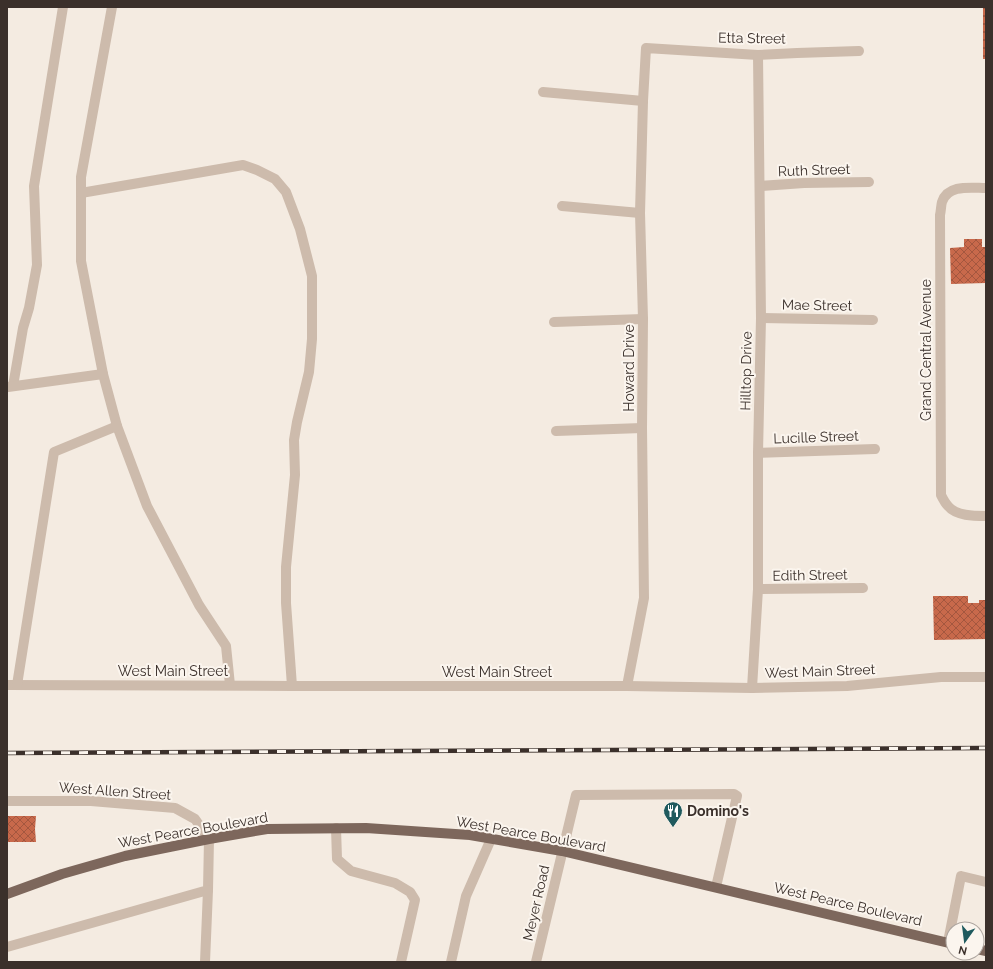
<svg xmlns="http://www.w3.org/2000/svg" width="993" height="969" viewBox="0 0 993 969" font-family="Raleway,sans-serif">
<defs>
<pattern id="building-cross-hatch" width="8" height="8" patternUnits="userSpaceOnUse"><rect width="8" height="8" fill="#c8694b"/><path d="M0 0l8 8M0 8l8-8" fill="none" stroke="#a4573f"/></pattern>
</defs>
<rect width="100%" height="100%" fill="#f4ebe1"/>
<g fill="url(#building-cross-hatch)">
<rect x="983" y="7" width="3" height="52"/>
<path d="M 964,239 L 982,239 L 982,247 L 986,247 L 986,283 L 951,284 L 950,248 L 964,247 Z"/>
<path d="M 933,596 L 968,596 L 968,603 L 979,603 L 979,600 L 986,600 L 986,639 L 934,640 Z"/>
<path d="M 7,816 L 36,816 L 35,829 L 36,842 L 7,842 Z"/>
</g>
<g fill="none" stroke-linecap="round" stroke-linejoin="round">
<g stroke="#cdbbac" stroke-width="10">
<path d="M 112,7 L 81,177 L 81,261 L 103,374 L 117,426 L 147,506 L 199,605 L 226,646 L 230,685"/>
<path d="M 543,92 L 643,101"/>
<path d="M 760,186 L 804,183 L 869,182"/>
<path d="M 986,188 C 971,188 948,184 942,202 C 941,205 941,211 940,215 L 941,495 C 943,499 945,503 948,506 C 956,516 974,516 986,516"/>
<path d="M 81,193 L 243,165 L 257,170 L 275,179 L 286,192 L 300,229 L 312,276 L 312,339 L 309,372 L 297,422 L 294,440 L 295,475 L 286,567 L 286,603 L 292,686"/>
<path d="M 562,206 L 640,213"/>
<path d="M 761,318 L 873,320"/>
<path d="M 554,322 L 643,319"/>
<path d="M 13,386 L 23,328 L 29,308 L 37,265 L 34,186 L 63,7"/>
<path d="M 8,387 L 103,374"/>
<path d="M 556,431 L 642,428"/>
<path d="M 758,453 L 875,449"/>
<path d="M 758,589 L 863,588"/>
<path d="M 7,685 L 292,686 L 627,686 L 752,688 L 847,686 L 941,677 L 986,677"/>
<path d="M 17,685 L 54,452 L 117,426"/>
<path d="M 627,686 L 644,598 L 642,428 L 643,319 L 640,213 L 643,101 L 646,48 L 758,55 L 797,53 L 859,51"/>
<path d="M 752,688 L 758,589 L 758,453 L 761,318 L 758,55"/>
<path d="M 7,801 L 91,801 L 175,808 L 195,819 L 209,839 L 208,890 L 7,947"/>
<path d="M 336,828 L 337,859 L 351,871 L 395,883 L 410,892 L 415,900 L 401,962"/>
<path d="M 948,942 L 961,876 L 986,882"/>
<path d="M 205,962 L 208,890"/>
<path d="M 451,962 L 466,896 L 491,839"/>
<path d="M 536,962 L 576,795 L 734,794 L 737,796 L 716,887"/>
</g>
<g stroke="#7d675c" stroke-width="10">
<path d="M 7,894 L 62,874 L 125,856 L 209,839 L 267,829 L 366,828 L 470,835 L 562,851 L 953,944"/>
<path d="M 977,949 L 986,951"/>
</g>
<defs>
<path id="rail" d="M 7,753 L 986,748"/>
</defs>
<use href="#rail" stroke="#3b302b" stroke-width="4.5"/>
<use href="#rail" stroke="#fbf5ee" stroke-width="3" stroke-dasharray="9" stroke-linecap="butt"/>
</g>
<defs>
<symbol id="restaurant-pin" viewBox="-11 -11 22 30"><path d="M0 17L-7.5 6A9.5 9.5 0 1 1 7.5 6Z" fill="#1f5a5e" stroke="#fbf5ee"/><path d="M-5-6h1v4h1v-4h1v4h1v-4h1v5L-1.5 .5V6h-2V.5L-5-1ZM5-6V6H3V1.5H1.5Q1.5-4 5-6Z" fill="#fff"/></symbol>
</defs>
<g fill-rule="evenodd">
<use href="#restaurant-pin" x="662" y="800" width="22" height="30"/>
</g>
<g text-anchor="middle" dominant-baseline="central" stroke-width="4" stroke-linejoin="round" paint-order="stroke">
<g font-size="14" fill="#3b302b" stroke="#fbf5ee">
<text transform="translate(752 38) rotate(1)">Etta Street</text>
<text transform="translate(814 170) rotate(-2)">Ruth Street</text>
<text transform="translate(817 305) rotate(1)">Mae Street</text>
<text transform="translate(926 350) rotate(-90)">Grand Central Avenue</text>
<text transform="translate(629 368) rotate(-90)">Howard Drive</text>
<text transform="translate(746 371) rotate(-89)">Hilltop Drive</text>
<text transform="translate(816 437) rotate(-2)">Lucille Street</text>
<text transform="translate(810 575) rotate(-1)">Edith Street</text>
<text x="173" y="671">West Main Street</text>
<text transform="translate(820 671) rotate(-2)">West Main Street</text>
<text x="497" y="672">West Main Street</text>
<text transform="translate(115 791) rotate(4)">West Allen Street</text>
<text transform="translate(193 830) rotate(-10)">West Pearce Boulevard</text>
<text transform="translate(531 834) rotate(10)">West Pearce Boulevard</text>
<text transform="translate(536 903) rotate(-77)">Meyer Road</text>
<text transform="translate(848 904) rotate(13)">West Pearce Boulevard</text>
</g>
<g font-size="14" font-weight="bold" fill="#3b302b" stroke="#fbf5ee" text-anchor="start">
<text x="687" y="811">Domino's</text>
</g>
</g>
<rect width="993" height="969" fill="none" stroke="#3b302b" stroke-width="16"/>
<g transform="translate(965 941) rotate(194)"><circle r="19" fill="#fbf5ee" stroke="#aea6a0"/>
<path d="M0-3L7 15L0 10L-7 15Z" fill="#1f5a5e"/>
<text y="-6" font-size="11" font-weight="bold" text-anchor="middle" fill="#3b302b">N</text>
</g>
</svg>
